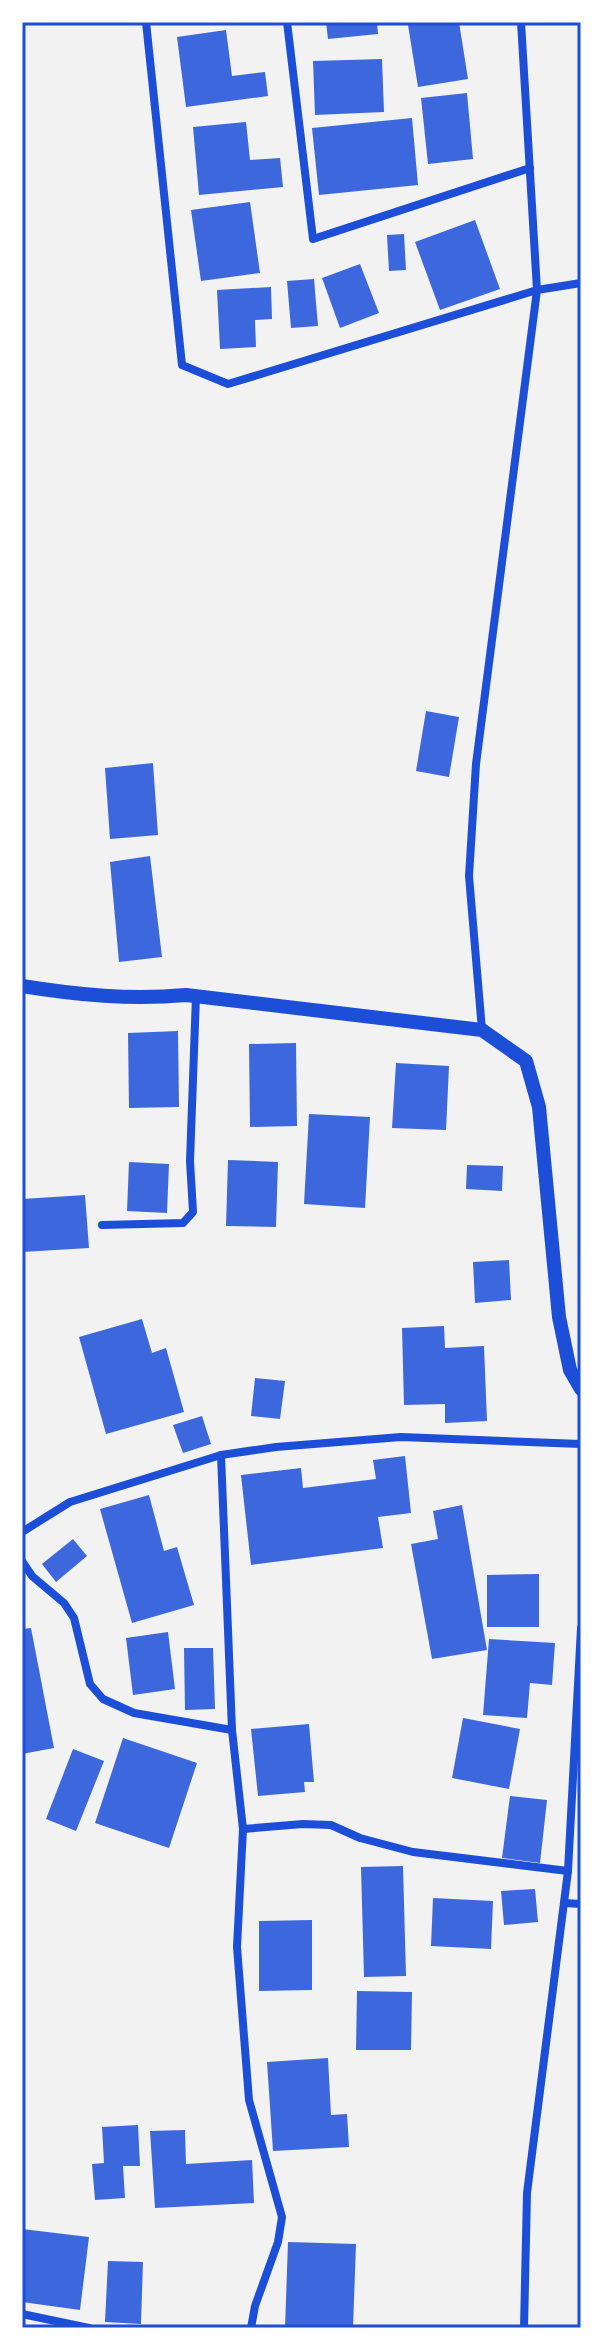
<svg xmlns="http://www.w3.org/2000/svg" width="603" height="2350" viewBox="0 0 603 2350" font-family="'Source Serif 4',serif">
<rect width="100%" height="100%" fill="#f2f2f2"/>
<g fill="#3d67dc">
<path d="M 326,22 L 377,22 L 378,34 L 328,39 Z"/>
<path d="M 426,22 L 459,22 L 468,79 L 418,87 L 408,25 Z"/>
<path d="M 226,30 L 232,76 L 265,72 L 268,96 L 186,107 L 177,37 Z"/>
<path d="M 382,59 L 384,112 L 315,115 L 313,61 Z"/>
<path d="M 467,93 L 473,159 L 428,164 L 421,98 Z"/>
<path d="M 412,118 L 418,185 L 319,195 L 312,128 Z"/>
<path d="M 246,122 L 250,160 L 280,158 L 283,187 L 199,195 L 193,127 Z"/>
<path d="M 250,202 L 260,273 L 201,281 L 191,210 Z"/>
<path d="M 475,220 L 500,289 L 440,310 L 415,242 Z"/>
<path d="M 404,234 L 406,270 L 389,271 L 387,235 Z"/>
<path d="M 360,264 L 379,313 L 340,328 L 322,278 Z"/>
<path d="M 314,279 L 318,326 L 291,328 L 287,281 Z"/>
<path d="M 271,287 L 272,319 L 255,320 L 256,347 L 220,349 L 217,290 Z"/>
<path d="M 426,711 L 459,717 L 449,777 L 416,771 Z"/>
<path d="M 153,763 L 158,835 L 110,839 L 105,768 Z"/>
<path d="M 150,856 L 162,957 L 119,962 L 110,862 Z"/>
<path d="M 178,1031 L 179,1107 L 129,1108 L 128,1033 Z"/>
<path d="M 296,1043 L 297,1126 L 250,1127 L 249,1044 Z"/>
<path d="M 396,1063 L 449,1066 L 446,1130 L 392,1128 Z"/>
<path d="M 309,1114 L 370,1117 L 365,1208 L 304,1204 Z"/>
<path d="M 228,1160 L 278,1162 L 276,1227 L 226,1226 Z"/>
<path d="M 129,1162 L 169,1164 L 167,1213 L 127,1211 Z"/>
<path d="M 467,1165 L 503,1166 L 502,1191 L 466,1189 Z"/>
<path d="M 85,1195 L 89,1248 L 22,1252 L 22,1199 Z"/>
<path d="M 509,1260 L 511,1300 L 475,1303 L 473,1262 Z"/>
<path d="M 142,1319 L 152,1353 L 166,1348 L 184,1412 L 106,1434 L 79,1337 Z"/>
<path d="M 444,1326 L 445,1348 L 484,1346 L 487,1421 L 445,1423 L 445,1404 L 404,1405 L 402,1328 Z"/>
<path d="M 255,1378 L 285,1381 L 280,1419 L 251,1416 Z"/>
<path d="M 202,1416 L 211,1444 L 183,1453 L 173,1425 Z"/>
<path d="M 405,1456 L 411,1513 L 378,1517 L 383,1548 L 251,1565 L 241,1475 L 301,1468 L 303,1488 L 376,1479 L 373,1460 Z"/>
<path d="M 149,1495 L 164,1551 L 177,1547 L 194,1605 L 132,1623 L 100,1509 Z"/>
<path d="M 462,1505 L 487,1650 L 432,1659 L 411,1544 L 438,1539 L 433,1511 Z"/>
<path d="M 73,1539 L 87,1556 L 56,1582 L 42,1564 Z"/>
<path d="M 539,1574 L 539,1627 L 487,1627 L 487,1575 Z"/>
<path d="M 31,1628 L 54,1748 L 22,1754 L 22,1629 Z"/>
<path d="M 168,1632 L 175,1689 L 133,1695 L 126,1638 Z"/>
<path d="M 489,1639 L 555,1643 L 552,1685 L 530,1683 L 527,1718 L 483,1715 Z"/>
<path d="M 184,1648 L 213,1648 L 215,1709 L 185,1710 Z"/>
<path d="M 463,1718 L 520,1729 L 509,1789 L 452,1778 Z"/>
<path d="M 309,1724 L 314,1782 L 304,1782 L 305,1792 L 258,1796 L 251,1729 Z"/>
<path d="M 123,1738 L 197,1763 L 169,1848 L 95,1823 Z"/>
<path d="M 73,1749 L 104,1761 L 76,1831 L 46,1819 Z"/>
<path d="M 510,1796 L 547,1800 L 540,1863 L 502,1858 Z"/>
<path d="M 403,1866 L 406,1976 L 364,1977 L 361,1867 Z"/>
<path d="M 535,1889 L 538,1922 L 504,1925 L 501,1891 Z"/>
<path d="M 433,1898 L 493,1901 L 491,1949 L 431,1946 Z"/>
<path d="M 312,1920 L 312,1990 L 259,1991 L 259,1921 Z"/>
<path d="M 357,1991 L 412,1992 L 411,2050 L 356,2050 Z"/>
<path d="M 328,2058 L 331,2115 L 347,2114 L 349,2147 L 273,2151 L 267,2062 Z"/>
<path d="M 138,2125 L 140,2166 L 123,2166 L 125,2198 L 95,2200 L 92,2164 L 104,2163 L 102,2127 Z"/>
<path d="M 185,2130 L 186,2164 L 252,2160 L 254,2203 L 155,2208 L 150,2131 Z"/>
<path d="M 22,2229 L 89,2237 L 80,2310 L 22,2302 Z"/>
<path d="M 288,2242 L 356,2244 L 353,2328 L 285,2328 Z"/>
<path d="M 108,2261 L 143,2262 L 141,2324 L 105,2322 Z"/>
</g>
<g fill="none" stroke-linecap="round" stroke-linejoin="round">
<g stroke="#1d4ed8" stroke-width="8">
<path d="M 146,22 L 182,365 L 228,384 L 537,290 L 581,283"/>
<path d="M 287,22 L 313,239 L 530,168"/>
<path d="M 482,1030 L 469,876 L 476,764 L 537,290 L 521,22"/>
<path d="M 102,1225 L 183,1223 L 193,1212 L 190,1161 L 196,996"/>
<path d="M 221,1455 L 232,1730 L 243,1829 L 237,1947 L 249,2100 L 282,2217 L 278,2242 L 255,2306 L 251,2328"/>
<path d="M 22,1532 L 70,1502 L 221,1455 L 276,1447 L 401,1437 L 581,1444"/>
<path d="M 22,1561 L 32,1576 L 64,1603 L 74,1618 L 90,1684 L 103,1699 L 134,1713 L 232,1730"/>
<path d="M 243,1829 L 303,1824 L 331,1825 L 360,1838 L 413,1852 L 568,1871"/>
<path d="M 564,1903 L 581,1904"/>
<path d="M 22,2314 L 89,2328"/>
<path d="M 524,2328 L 527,2193 L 568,1871 L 581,1628"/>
</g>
<path stroke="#1d4ed8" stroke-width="14" d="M 22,986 C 78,995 130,1000 186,995 L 482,1030 L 526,1061 L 539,1107 L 559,1317 L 570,1370 L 581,1389"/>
</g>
<rect width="603" height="2350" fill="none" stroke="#ffffff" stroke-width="48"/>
<rect x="24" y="24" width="555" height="2302" fill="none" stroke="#1d4ed8" stroke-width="3"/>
</svg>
